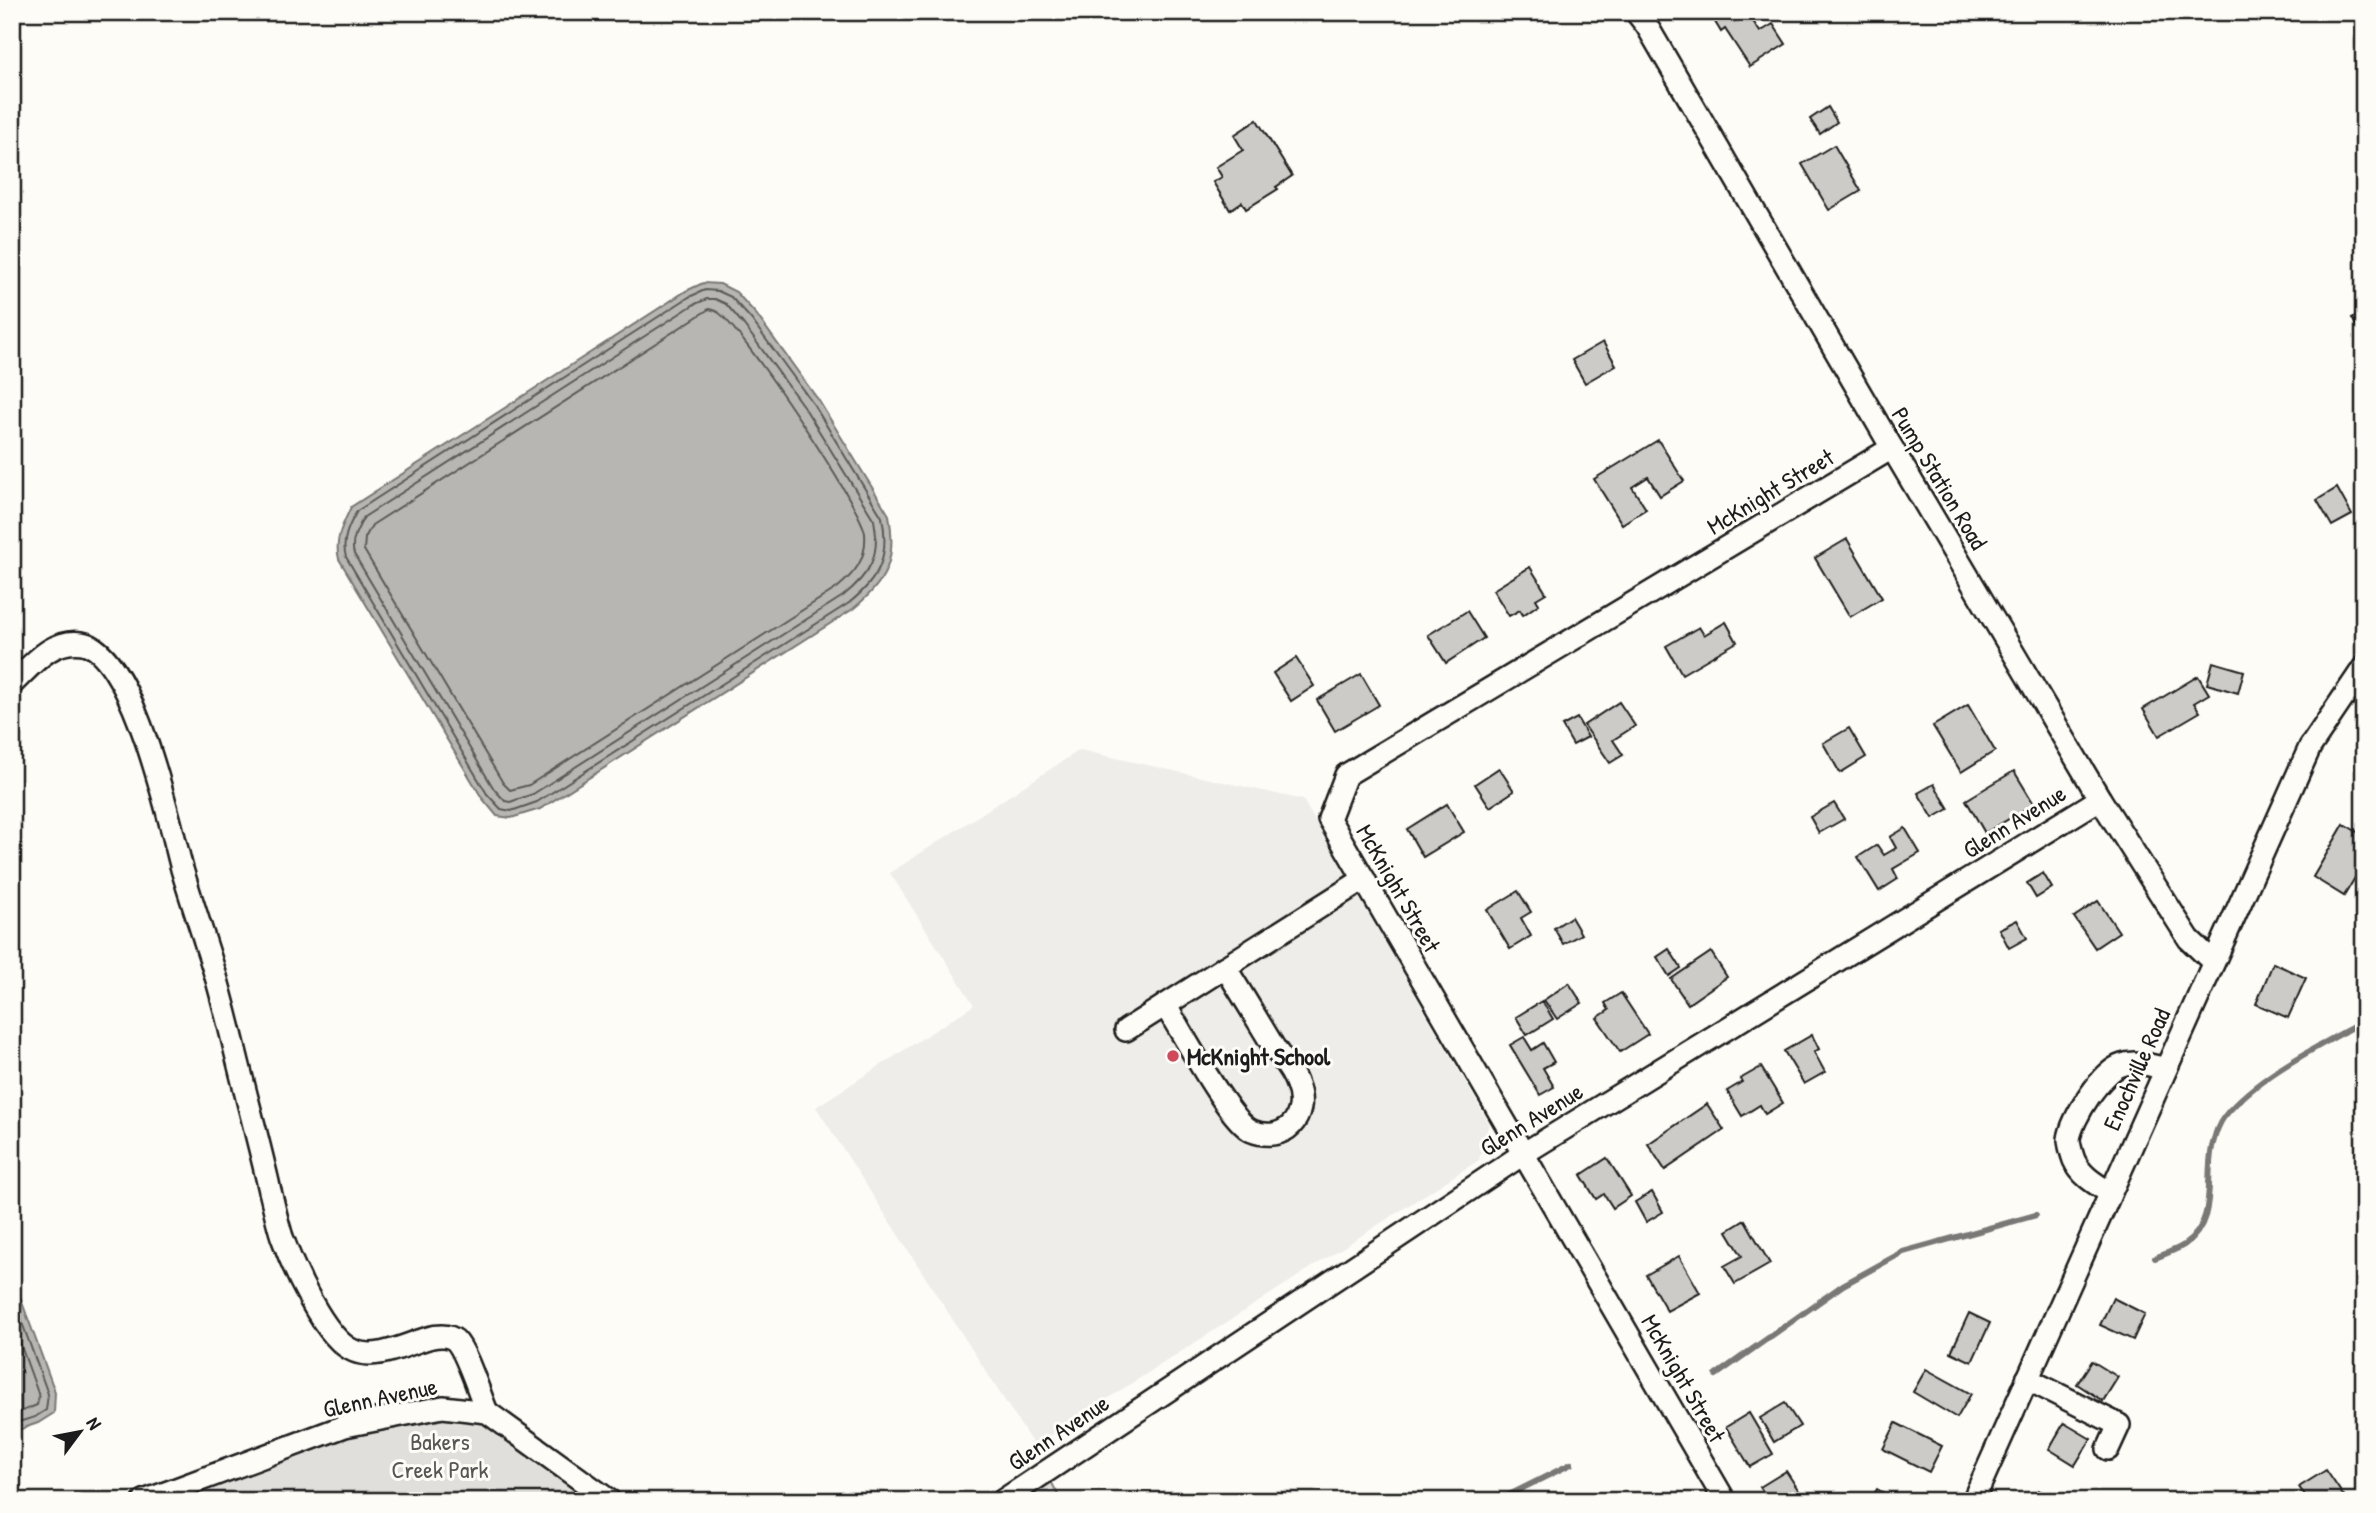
<svg xmlns="http://www.w3.org/2000/svg" width="2376" height="1513" viewBox="0 0 2376 1513" font-family="'Patrick Hand',sans-serif">
<rect width="100%" height="100%" fill="#fdfcf7"/>
<filter id="ink" filterUnits="userSpaceOnUse"><feTurbulence type="fractalNoise" baseFrequency=".0143" numOctaves="2"/><feDisplacementMap in="SourceGraphic" scale="14" xChannelSelector="R" yChannelSelector="G"/><feConvolveMatrix kernelMatrix="1 2 1 2 8 2 1 2 1" color-interpolation-filters="sRGB"/></filter>
<g filter="url(#ink)">
<path fill="#eeede9" d="M 1080,750 L 1303,800 L 1489,1123 L 1479,1160 L 1034,1446 L 816,1107 L 974,1005 L 890,873 Z"/>
<g fill="#e0dfdb" stroke="#7e7e7c" stroke-width="2">
<path d="M 487,1412 L 610,1501 L 140,1501 L 345,1426 Z"/>
<path d="M 1046,1471 L 1061,1501 L 1002,1501 Z"/>
</g>
<g fill="#b7b6b2" stroke="#797876" stroke-width="2">
<path d="M 703,283 L 720,284 L 736,292 L 756,314 L 819,401 L 889,515 C 897,560 887,581 853,609 L 540,809 L 511,818 L 497,816 L 482,798 L 339,559 C 334,540 343,524 351,507 L 686,291 Z"/>
<path d="M 12,1275 L 55,1392 L 54,1413 L 38,1423 L 12,1432 Z"/>
</g>
<g fill="none" stroke-linecap="round" stroke-linejoin="round">
<g stroke="#5a5a58" stroke-width="2">
<path d="M 705,290 L 718,291 L 731,297 L 751,319 L 814,405 L 882,517 C 890,557 879,579 849,603 L 537,802 L 511,811 L 501,809 L 487,794 L 346,557 C 341,541 349,525 357,511 L 689,297 Z"/>
<path d="M 707,299 L 715,299 L 726,304 L 744,325 L 806,410 L 874,520 C 881,556 870,574 843,596 L 533,794 L 510,802 L 505,801 L 494,789 L 354,554 C 350,541 358,528 364,517 L 693,305 Z"/>
<path d="M 709,309 C 713,310 715,310 719,313 C 742,329 864,510 865,534 C 867,559 855,573 837,588 L 529,785 L 510,790 L 503,783 L 364,550 L 365,538 L 372,525 Z"/>
<path d="M 12,1295 L 48,1394 L 46,1410 L 35,1417 L 12,1424"/>
<path d="M 12,1321 L 39,1396 L 37,1405 L 12,1415"/>
</g>
<g stroke="#797876" stroke-width="6">
<path d="M 2155,1258 C 2165,1254 2176,1250 2184,1245 C 2218,1222 2205,1180 2212,1147 C 2215,1136 2217,1126 2224,1117 C 2256,1077 2319,1046 2364,1021"/>
<path d="M 1716,1375 L 1843,1285 L 1903,1252 L 2036,1215"/>
<path d="M 1497,1501 L 1571,1464"/>
</g>
</g>
<g fill="#cccbc8" stroke="#1c1c1c" stroke-width="2">
<path d="M 1709,12 L 1747,12 L 1760,32 L 1773,24 L 1786,44 L 1750,67 L 1725,29 L 1721,32 Z"/>
<path d="M 1828,107 L 1837,122 L 1820,134 L 1810,119 Z"/>
<path d="M 1257,120 L 1292,176 L 1276,187 L 1278,189 L 1246,209 L 1242,202 L 1230,210 L 1213,182 L 1222,177 L 1216,167 L 1243,150 L 1234,135 Z"/>
<path d="M 1834,145 L 1861,191 L 1829,210 L 1802,164 Z"/>
<path d="M 2364,312 L 2364,332 L 2361,334 L 2352,318 Z"/>
<path d="M 1603,342 L 1616,365 L 1585,383 L 1572,360 Z"/>
<path d="M 1658,440 L 1684,481 L 1660,496 L 1648,477 L 1632,487 L 1646,509 L 1622,524 L 1594,479 Z"/>
<path d="M 2337,488 L 2352,515 L 2332,526 L 2317,500 Z"/>
<path d="M 1847,539 L 1882,598 L 1850,617 L 1815,558 Z"/>
<path d="M 1530,567 L 1546,593 L 1536,599 L 1539,604 L 1523,615 L 1520,610 L 1509,616 L 1493,590 Z"/>
<path d="M 1467,611 L 1484,638 L 1446,663 L 1428,635 Z"/>
<path d="M 1726,622 L 1737,642 L 1682,674 L 1666,646 L 1699,627 L 1704,635 Z"/>
<path d="M 1296,658 L 1314,686 L 1291,701 L 1273,673 Z"/>
<path d="M 2213,662 L 2244,671 L 2238,693 L 2207,684 Z"/>
<path d="M 1361,674 L 1379,705 L 1335,731 L 1317,700 Z"/>
<path d="M 2198,676 L 2209,694 L 2194,703 L 2200,712 L 2159,736 L 2143,709 Z"/>
<path d="M 1619,702 L 1635,726 L 1613,740 L 1623,755 L 1610,763 L 1584,725 Z"/>
<path d="M 1968,705 L 1995,751 L 1961,772 L 1933,726 Z"/>
<path d="M 1577,718 L 1588,737 L 1573,745 L 1562,726 Z"/>
<path d="M 1849,728 L 1866,757 L 1840,773 L 1823,743 Z"/>
<path d="M 1499,768 L 1514,791 L 1490,807 L 1475,784 Z"/>
<path d="M 2014,771 L 2034,804 L 1985,833 L 1966,800 Z"/>
<path d="M 1934,784 L 1949,809 L 1933,818 L 1918,793 Z"/>
<path d="M 1834,803 L 1844,819 L 1819,833 L 1810,817 Z"/>
<path d="M 1447,804 L 1464,832 L 1423,857 L 1407,829 Z"/>
<path d="M 2344,824 L 2364,836 L 2364,867 L 2362,866 L 2344,896 L 2313,877 Z"/>
<path d="M 1905,828 L 1920,853 L 1893,869 L 1898,879 L 1879,891 L 1858,857 L 1877,845 L 1884,855 L 1896,848 L 1890,837 Z"/>
<path d="M 2043,873 L 2052,888 L 2036,898 L 2027,883 Z"/>
<path d="M 1518,891 L 1531,912 L 1521,918 L 1531,936 L 1510,949 L 1487,910 Z"/>
<path d="M 2098,901 L 2119,932 L 2095,948 L 2074,917 Z"/>
<path d="M 1571,917 L 1581,934 L 1563,944 L 1554,928 Z"/>
<path d="M 2017,920 L 2027,938 L 2009,948 L 1999,929 Z"/>
<path d="M 1669,949 L 1681,968 L 1669,976 L 1657,957 Z"/>
<path d="M 1711,952 L 1727,977 L 1688,1004 L 1671,979 Z"/>
<path d="M 2273,963 L 2306,978 L 2288,1018 L 2256,1004 Z"/>
<path d="M 1569,983 L 1582,1003 L 1557,1019 L 1544,1000 Z"/>
<path d="M 1621,993 L 1648,1034 L 1620,1052 L 1597,1018 L 1609,1010 L 1605,1003 Z"/>
<path d="M 1542,1001 L 1553,1019 L 1527,1035 L 1516,1017 Z"/>
<path d="M 1812,1035 L 1819,1049 L 1814,1052 L 1825,1072 L 1804,1084 L 1784,1051 Z"/>
<path d="M 1524,1037 L 1532,1050 L 1543,1043 L 1554,1062 L 1543,1068 L 1554,1087 L 1540,1095 L 1510,1045 Z"/>
<path d="M 1761,1067 L 1783,1103 L 1765,1114 L 1760,1105 L 1742,1116 L 1727,1091 L 1742,1082 L 1740,1079 Z"/>
<path d="M 1707,1104 L 1724,1130 L 1665,1170 L 1648,1144 Z"/>
<path d="M 1607,1158 L 1631,1196 L 1613,1208 L 1604,1194 L 1596,1199 L 1581,1175 Z"/>
<path d="M 1652,1192 L 1663,1212 L 1646,1222 L 1635,1202 Z"/>
<path d="M 1745,1220 L 1770,1264 L 1735,1284 L 1724,1266 L 1742,1256 L 1727,1231 Z"/>
<path d="M 1679,1256 L 1700,1293 L 1667,1311 L 1646,1275 Z"/>
<path d="M 2113,1298 L 2145,1314 L 2133,1340 L 2100,1325 Z"/>
<path d="M 1969,1313 L 1990,1323 L 1972,1362 L 1951,1352 Z"/>
<path d="M 2092,1361 L 2118,1377 L 2103,1401 L 2077,1384 Z"/>
<path d="M 1926,1369 L 1971,1394 L 1957,1418 L 1913,1392 Z"/>
<path d="M 1785,1403 L 1800,1426 L 1774,1442 L 1760,1418 Z"/>
<path d="M 1749,1413 L 1773,1454 L 1750,1467 L 1726,1427 Z"/>
<path d="M 1896,1423 L 1942,1446 L 1929,1472 L 1883,1449 Z"/>
<path d="M 2064,1423 L 2091,1439 L 2075,1465 L 2049,1449 Z"/>
<path d="M 2326,1470 L 2347,1501 L 2309,1501 L 2299,1487 Z"/>
<path d="M 1786,1471 L 1801,1494 L 1790,1501 L 1769,1501 L 1760,1487 Z"/>
<path d="M 1877,1489 L 1898,1501 L 1870,1501 Z"/>
<path d="M 2038,1490 L 2060,1501 L 2033,1501 Z"/>
</g>
<g fill="none" stroke-linecap="round" stroke-linejoin="round">
<defs>
<g id="minor">
<path d="M 1636,12 L 1647,26 L 1892,448 L 2100,799 L 2189,939 L 2212,961"/>
<path d="M 12,684 C 32,665 52,638 82,643 C 133,651 170,824 182,869 C 193,906 206,943 217,980 C 228,1019 237,1059 247,1098 C 255,1129 263,1160 270,1191 C 274,1206 277,1222 282,1237 C 293,1267 324,1339 354,1351 C 388,1365 434,1323 455,1340 C 466,1350 480,1396 487,1412"/>
<path d="M 1165,1005 C 1181,1030 1229,1121 1252,1131 C 1284,1144 1310,1117 1297,1085 C 1293,1072 1283,1060 1275,1049 C 1258,1021 1242,994 1225,967"/>
<path d="M 1126,1030 L 1364,879"/>
<path d="M 2110,1193 C 2096,1184 2081,1176 2074,1160 C 2072,1155 2069,1144 2069,1139 C 2072,1118 2102,1071 2122,1065 C 2135,1060 2151,1066 2165,1068"/>
<path d="M 2027,1379 L 2119,1425 L 2108,1449"/>
<path d="M 144,1501 L 345,1426 L 443,1407 L 487,1412 L 610,1501"/>
<path d="M 1002,1501 L 1523,1154 L 2100,799"/>
<path d="M 1725,1501 L 1329,819 L 1346,775 L 1892,448"/>
<path d="M 1973,1501 L 2310,747 L 2364,667"/>
</g>
</defs>
<use href="#minor" stroke="#1c1c1c" stroke-width="26"/>
<use href="#minor" stroke="#fdfcf7" stroke-width="21"/>
</g>
</g>
<circle fill="#d1495b" stroke="#fdfcf7" stroke-width="2.5" cx="1173" cy="1056" r="7"/>
<g text-anchor="middle" dominant-baseline="central" stroke-width="6" stroke-linejoin="round" paint-order="stroke">
<g font-size="24" fill="#1c1c1c" stroke="#fdfcf7">
<text transform="translate(1940 478) rotate(59)">Pump Station Road</text>
<text transform="translate(1770 491) rotate(-31)">McKnight Street</text>
<text transform="translate(2014 821) rotate(-32)">Glenn Avenue</text>
<text transform="translate(1399 888) rotate(60)">McKnight Street</text>
<text transform="translate(2136 1069) rotate(-66)">Enochville Road</text>
<text transform="translate(1531 1119) rotate(-32)">Glenn Avenue</text>
<text transform="translate(1684 1378) rotate(60)">McKnight Street</text>
<text transform="translate(380 1397) rotate(-12)">Glenn Avenue</text>
<text transform="translate(1058 1432) rotate(-34)">Glenn Avenue</text>
</g>
<g font-size="24" font-weight="bold" fill="#1c1c1c" stroke="#fdfcf7" text-anchor="start">
<text x="1187" y="1056">McKnight School</text>
</g>
<g font-size="24" fill="#575655" stroke="#fdfcf7">
<text x="440" y="1441">Bakers<tspan x="440" dy="28">Creek Park</tspan></text>
</g>
</g>
<rect width="2376" height="1513" fill="none" stroke="#fdfcf7" stroke-width="42"/>
<rect x="21" y="21" width="2334" height="1471" fill="none" stroke="#1c1c1c" stroke-width="2.5" filter="url(#ink)"/>
<g transform="translate(80 1432) rotate(58)" stroke="#fdfcf7" stroke-width="5" paint-order="stroke">
<path d="M0-5L12 26L0 18L-12 26Z" fill="#1c1c1c"/>
<text y="-10" font-size="19" font-weight="bold" text-anchor="middle" fill="#1c1c1c">N</text>
</g>
</svg>
